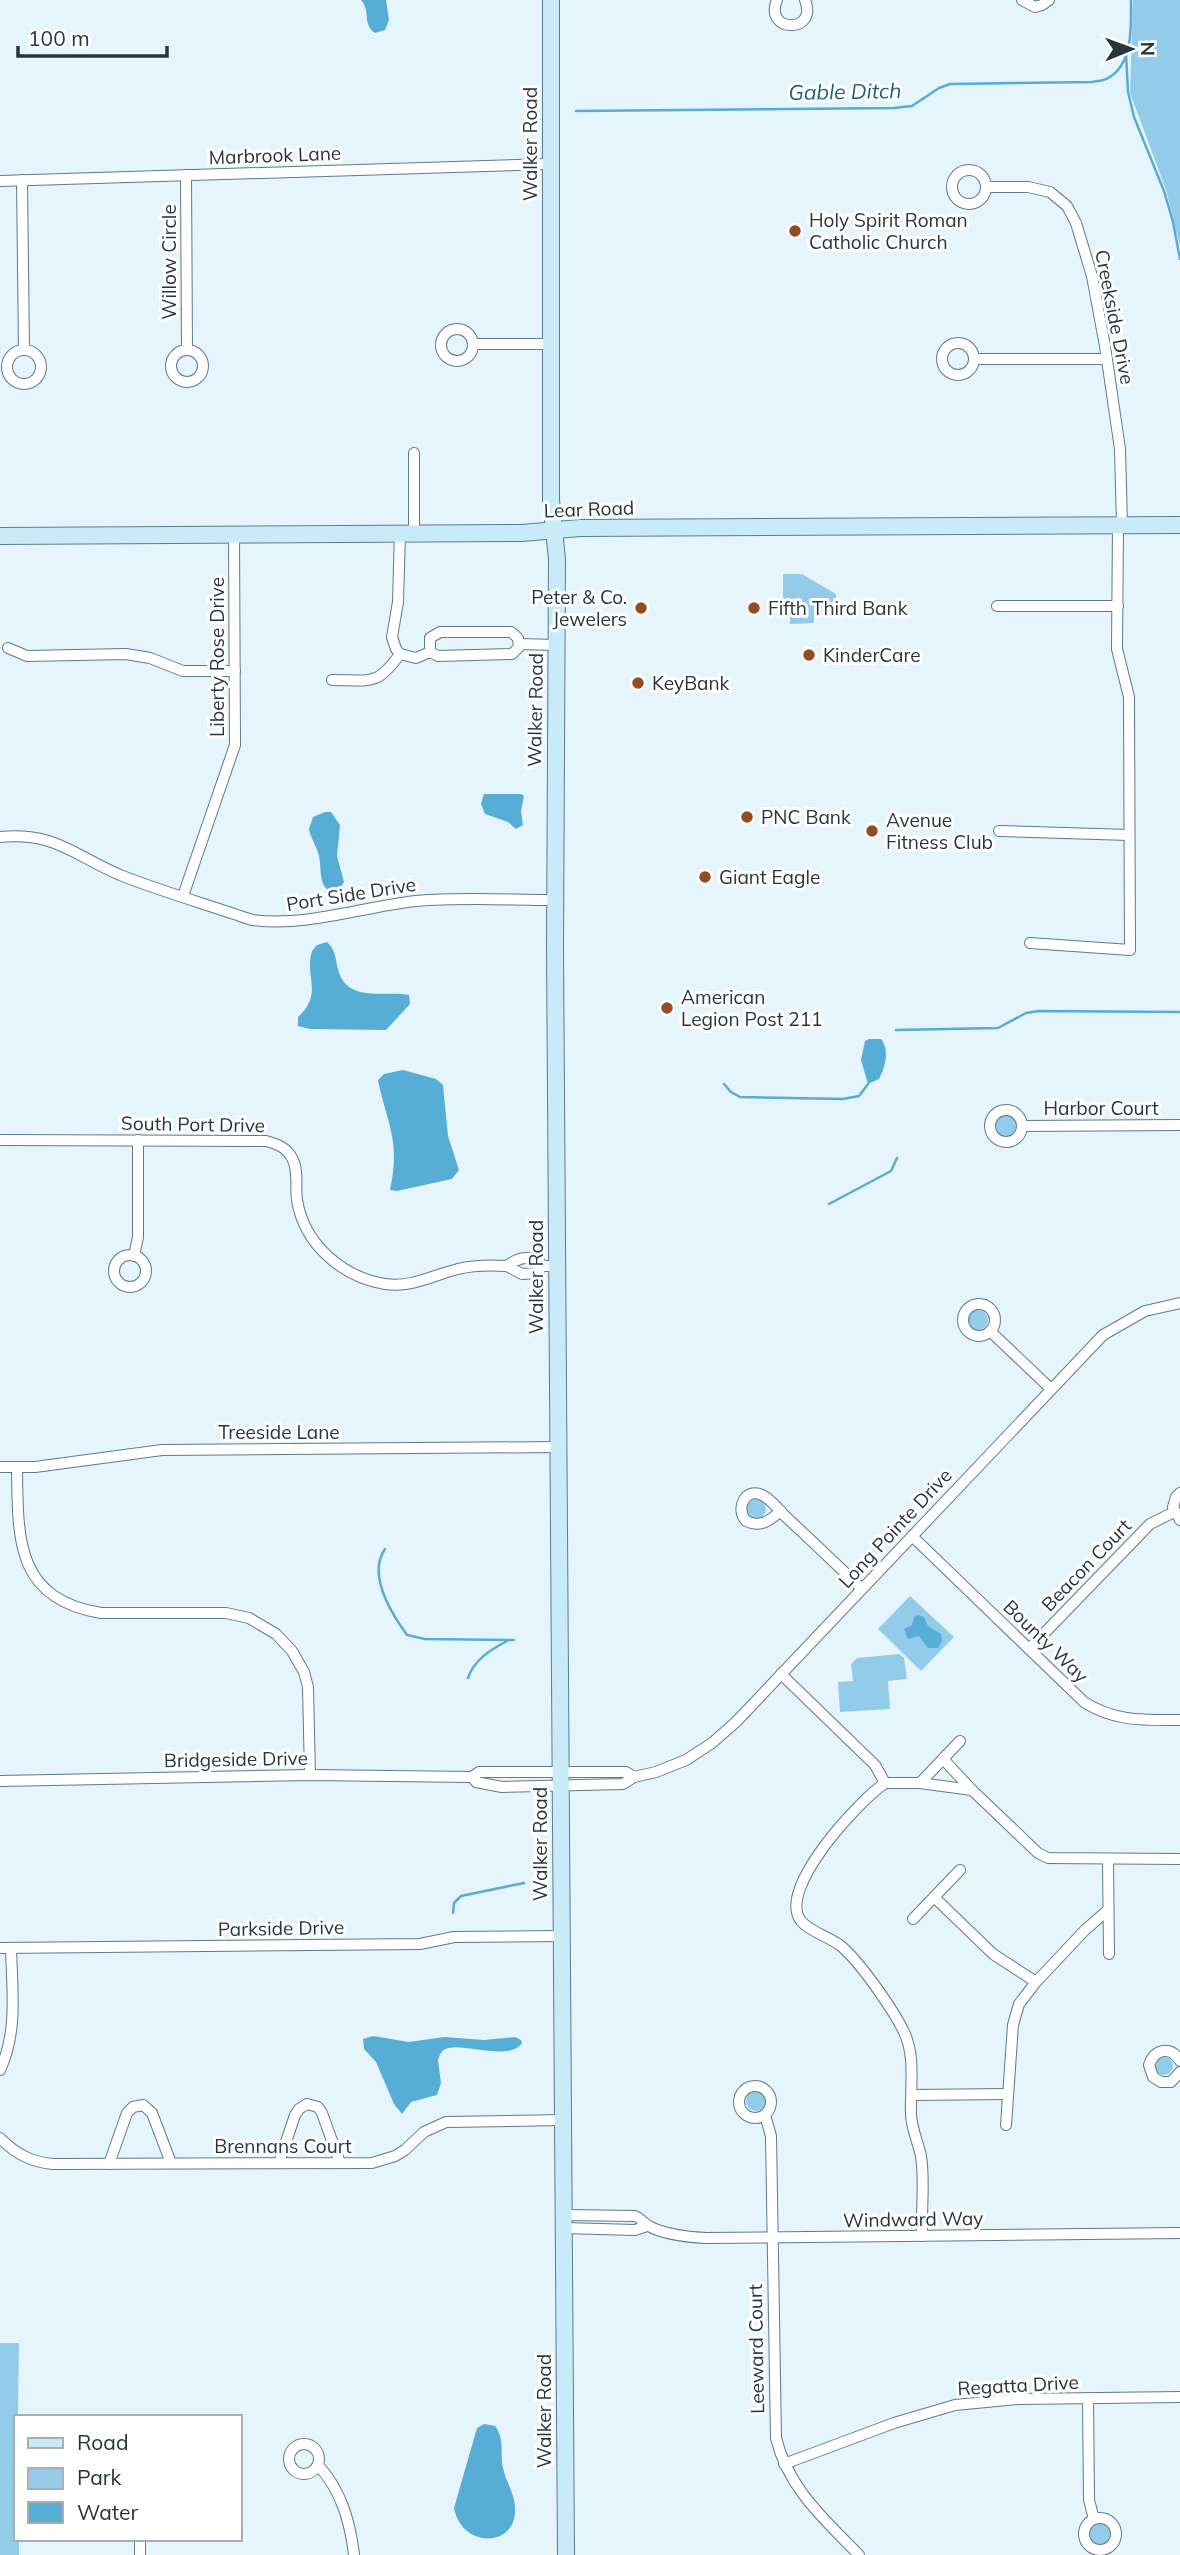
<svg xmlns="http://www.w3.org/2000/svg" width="1180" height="2555" viewBox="0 0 1180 2555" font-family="Mulish,sans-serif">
<rect width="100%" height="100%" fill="#e6f4fb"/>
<g fill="#92cce9">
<path d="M 1133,0 L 1180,0 L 1180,246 L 1166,190 L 1130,93 Z"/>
<path d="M 783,574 L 802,574 L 836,594 L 836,617 L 825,617 L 814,606 L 814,623 L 790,624 L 790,614 L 794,608 L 783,607 Z"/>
<circle cx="1005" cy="1126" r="11"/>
<circle cx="978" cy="1320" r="10"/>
<circle cx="756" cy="1509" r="10"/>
<path d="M 910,1596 L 954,1637 L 921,1671 L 878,1629 Z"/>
<path d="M 899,1654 L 904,1658 L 907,1679 L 888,1681 L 890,1709 L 840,1712 L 838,1682 L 853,1681 L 851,1664 L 857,1658 Z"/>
<circle cx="1164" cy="2066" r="9"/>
<circle cx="756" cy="2101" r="10"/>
<path d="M 0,2343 L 19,2343 L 16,2539 L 19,2539 L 19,2555 L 0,2555 Z"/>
<circle cx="1100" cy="2534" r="10"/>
</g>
<g fill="#56add6">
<path d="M 361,0 L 386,0 L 389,20 L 385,30 L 375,33 C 362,24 371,11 361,0 Z"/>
<path d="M 484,794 L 521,794 L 524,796 L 521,811 L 523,825 L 516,829 L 508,822 L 485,814 L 481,804 Z"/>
<path d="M 325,812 L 331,812 L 340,825 L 337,856 L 344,882 L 338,891 C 317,894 322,869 319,856 C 317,847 311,839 309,829 L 313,817 Z"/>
<path d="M 327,942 C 337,951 335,961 339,973 C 350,1003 387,990 409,995 L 410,1004 L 386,1030 L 310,1029 L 298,1026 L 298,1017 C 324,993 304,977 312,951 L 317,945 Z"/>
<path d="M 869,1039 L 881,1039 C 890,1050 885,1068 879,1079 L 868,1084 L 861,1060 L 865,1041 Z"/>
<path d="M 403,1070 L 436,1079 L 443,1085 L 448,1136 L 459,1170 L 452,1179 L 397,1191 L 390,1190 C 401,1141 387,1124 378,1080 L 384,1074 Z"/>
<path d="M 918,1615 L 924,1617 L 928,1626 L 941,1634 L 942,1641 L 938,1648 L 928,1648 L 919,1636 L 908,1639 L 904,1629 L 912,1625 L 914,1617 Z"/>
<path d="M 373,2036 L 409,2042 L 444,2037 L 484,2040 L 515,2037 L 521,2040 L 522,2043 C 511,2061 465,2044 449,2048 C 442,2049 440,2054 438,2060 L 441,2083 L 437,2095 L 411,2102 L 402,2114 L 394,2104 L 376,2062 L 364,2049 L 363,2039 Z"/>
<path d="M 484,2424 L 495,2426 C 505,2439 500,2453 503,2468 C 506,2482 516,2496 515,2511 C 515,2547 462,2549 454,2508 L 477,2428 Z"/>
</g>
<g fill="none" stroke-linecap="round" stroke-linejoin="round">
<g stroke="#56add6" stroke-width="2.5">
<path d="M 1126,54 L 1128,92 L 1134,117 L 1164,191 L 1173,222 L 1180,259"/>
<path d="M 576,111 L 894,108 L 912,106 L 939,88 L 950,84 L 1092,82 C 1097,81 1104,81 1108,78 C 1134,64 1131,24 1131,0"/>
<path d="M 896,1030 L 998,1028 L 1026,1013 L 1039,1011 L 1180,1012"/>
<path d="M 724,1084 L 731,1092 L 740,1097 L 843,1099 L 859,1096 L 868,1084"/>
<path d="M 829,1204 L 891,1171 L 897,1158"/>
<path d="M 385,1549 C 367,1575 391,1613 407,1635 L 425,1639 L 514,1640"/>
<path d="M 468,1678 C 474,1660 490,1650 507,1641"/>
<path d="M 453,1913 L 454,1903 L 461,1896 L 524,1883"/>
</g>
<defs>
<g id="street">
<path d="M 777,0 C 763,33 819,34 805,0"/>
<path d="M 1022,0 L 1035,7 L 1042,5 L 1049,0"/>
<circle cx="969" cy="187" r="17"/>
<path d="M 186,175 L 187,349"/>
<path d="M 22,180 L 24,350"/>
<path d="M 0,181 L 551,164"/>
<path d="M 986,187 L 1028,187 L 1050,192 L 1067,206 L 1076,223 L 1092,276 L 1105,346 L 1120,449 L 1122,525"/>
<circle cx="457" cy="345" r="16"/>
<circle cx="958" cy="359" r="16"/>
<path d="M 474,344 L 552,344"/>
<circle cx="187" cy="366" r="16"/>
<circle cx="24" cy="367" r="17"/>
<path d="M 975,359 L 1107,359"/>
<path d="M 414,453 L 414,533"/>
<path d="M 997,606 L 1118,606"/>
<path d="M 440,632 L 511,632 L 518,638 L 519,647 L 512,654 L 438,656 L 430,652 L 430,638 Z"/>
<path d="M 519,644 L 557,645"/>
<path d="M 8,648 L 27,656 L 126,654 L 150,658 L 183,671 L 235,671"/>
<path d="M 400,654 L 416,658 L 430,652"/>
<path d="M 332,680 C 371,680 376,687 400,654 L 396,649 L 392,637 L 398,602 L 400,532"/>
<path d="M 999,831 L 1129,835"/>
<path d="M 0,837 C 56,832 73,855 120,875 C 163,892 209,905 252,920 C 308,927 361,907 416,901 C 462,897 509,900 555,900"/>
<path d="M 183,896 L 235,745 L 234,534"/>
<path d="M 1030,943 L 1130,950 L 1129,697 L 1117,649 L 1118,525"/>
<circle cx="1006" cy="1126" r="16"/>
<path d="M 1022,1126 L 1180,1125"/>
<path d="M 0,1140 L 266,1141 C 277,1144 286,1147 292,1158 C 299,1170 295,1187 297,1200 C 304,1244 342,1277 385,1284 C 412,1288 433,1275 458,1269 C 474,1265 490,1265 507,1266"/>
<circle cx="130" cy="1271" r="16"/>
<path d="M 134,1256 L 138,1237 L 138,1140"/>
<path d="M 542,1266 L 537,1258 C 525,1257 517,1258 507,1266 L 522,1274 L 537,1273 L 542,1266 L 557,1266"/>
<circle cx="979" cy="1320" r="16"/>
<path d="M 990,1331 L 1051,1389"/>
<path d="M 0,1467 L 35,1467 L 162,1450 L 559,1447"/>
<path d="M 17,1468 C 18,1538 15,1599 101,1613 L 226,1613 L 249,1618 L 276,1634 L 292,1651 L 304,1672 L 308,1687 L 310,1775"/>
<path d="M 1180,1493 L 1176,1497 L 1173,1507 L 1180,1520"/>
<path d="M 781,1511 C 769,1521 760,1528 746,1521 C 735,1509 745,1487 762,1495 C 771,1499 779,1510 786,1517 C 812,1541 837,1565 862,1589"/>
<path d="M 912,1536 L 1084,1702 C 1115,1722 1145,1720 1180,1720"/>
<path d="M 1029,1649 L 1150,1524 L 1174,1512"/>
<path d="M 781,1674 L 875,1765 L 885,1783 C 860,1800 776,1889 801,1921 C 810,1932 830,1937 841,1946 C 860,1962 893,2009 904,2032 C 916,2057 910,2088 911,2115 C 912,2130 918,2142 921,2156 C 925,2182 921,2210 922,2236"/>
<path d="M 943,1759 L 972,1790"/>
<path d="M 472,1777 L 476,1782 L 502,1787 L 623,1784 L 634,1777 L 656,1772 L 686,1760 L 712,1743 L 736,1722 L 1103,1335 L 1145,1311 L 1180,1303"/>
<path d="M 0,1781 L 310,1775 L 472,1777 L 479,1772 L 626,1772 L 634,1777"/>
<path d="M 885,1783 L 920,1783 L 972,1790 L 1038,1853 L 1048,1858 L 1180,1859"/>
<path d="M 920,1783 L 960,1741"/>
<path d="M 1108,1859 L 1109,1954"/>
<path d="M 934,1897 L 993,1954 L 1036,1982"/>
<path d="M 913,1919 L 960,1870"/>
<path d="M 0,1948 L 420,1944 L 454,1937 L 562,1936"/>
<path d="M 1180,2061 C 1171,2046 1155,2048 1149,2065 L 1153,2077 L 1161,2082 L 1171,2082 L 1180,2072"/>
<path d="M 0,2070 C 18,2032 12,1989 11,1948"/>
<circle cx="755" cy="2102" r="16"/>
<path d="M 912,2095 L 1008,2094"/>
<path d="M 765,2115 L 771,2136 L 776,2438 C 788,2488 824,2519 859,2555"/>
<path d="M 1006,2125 L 1013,2025 L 1019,2004 L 1036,1982 L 1085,1930 L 1108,1910"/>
<path d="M 0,2138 C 16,2154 31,2162 53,2164 L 372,2163 L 395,2156 L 405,2150 L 424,2132 L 446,2122 L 563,2120"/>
<path d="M 279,2163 L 295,2115 L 299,2109 L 307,2104 L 318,2107 L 322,2113 L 340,2163"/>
<path d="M 109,2164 L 127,2113 L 133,2107 L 143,2105 L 152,2113 L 171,2163"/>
<path d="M 564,2215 L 635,2216 C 642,2219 643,2223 649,2226 C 664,2235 688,2237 706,2238 L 1180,2233"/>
<path d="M 564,2228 L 635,2230 L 647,2226"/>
<path d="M 1088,2398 L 1089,2500 L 1094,2519"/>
<circle cx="304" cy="2459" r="15"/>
<path d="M 784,2464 L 894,2423 L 955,2405 L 1018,2399 L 1180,2397"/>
<path d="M 318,2465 C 341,2490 350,2521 354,2555"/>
<circle cx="1100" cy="2534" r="16"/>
<path d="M 140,2555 L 140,2539"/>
</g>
<g id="secondary">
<path d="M 551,0 L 551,500 L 557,559 L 555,948 L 566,2555"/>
<path d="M 0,536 L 522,533 L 580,528 L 1180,525"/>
</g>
</defs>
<use href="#street" stroke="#5c7c8c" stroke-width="12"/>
<use href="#secondary" stroke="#5c7c8c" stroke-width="18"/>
<use href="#street" stroke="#fff" stroke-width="10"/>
<use href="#secondary" stroke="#c9ebf9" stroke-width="16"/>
</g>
<g fill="#924e22" stroke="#fff" stroke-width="2.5">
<circle cx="795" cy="231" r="7"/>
<circle cx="641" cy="608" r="7"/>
<circle cx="754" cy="608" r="7"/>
<circle cx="809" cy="655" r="7"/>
<circle cx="638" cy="683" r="7"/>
<circle cx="747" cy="817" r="7"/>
<circle cx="872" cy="831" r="7"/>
<circle cx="705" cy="877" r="7"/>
<circle cx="667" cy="1008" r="7"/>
</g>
<g text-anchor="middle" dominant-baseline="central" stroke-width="6" stroke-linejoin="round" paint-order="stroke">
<g font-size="19" fill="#27353c" stroke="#fff">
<text transform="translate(530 144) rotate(-90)">Walker Road</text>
<text transform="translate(275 155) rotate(-2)">Marbrook Lane</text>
<text transform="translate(169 262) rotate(-90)">Willow Circle</text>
<text transform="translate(1115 317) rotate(79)">Creekside Drive</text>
<text transform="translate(589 509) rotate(-2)">Lear Road</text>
<text transform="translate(217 657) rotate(-90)">Liberty Rose Drive</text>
<text transform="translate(535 710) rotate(-89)">Walker Road</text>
<text transform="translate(351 894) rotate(-9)">Port Side Drive</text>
<text x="1101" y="1108">Harbor Court</text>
<text transform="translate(193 1124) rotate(1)">South Port Drive</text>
<text transform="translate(536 1277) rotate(-90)">Walker Road</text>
<text x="279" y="1432">Treeside Lane</text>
<text transform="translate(895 1528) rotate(-47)">Long Pointe Drive</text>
<text transform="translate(1086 1565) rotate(-46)">Beacon Court</text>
<text transform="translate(1046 1641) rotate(44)">Bounty Way</text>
<text transform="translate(236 1759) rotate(-1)">Bridgeside Drive</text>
<text transform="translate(540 1844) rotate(-90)">Walker Road</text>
<text transform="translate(281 1928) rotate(-1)">Parkside Drive</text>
<text x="283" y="2146">Brennans Court</text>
<text transform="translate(913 2219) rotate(-1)">Windward Way</text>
<text transform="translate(756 2349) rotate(-91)">Leeward Court</text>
<text transform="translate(1018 2385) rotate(-3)">Regatta Drive</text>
<text transform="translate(544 2411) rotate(-90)">Walker Road</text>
</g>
<g font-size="19" fill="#27353c" stroke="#fff" text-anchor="start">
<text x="809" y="220">Holy Spirit Roman<tspan x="809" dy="22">Catholic Church</tspan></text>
<text x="627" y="597" text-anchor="end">Peter &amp; Co.<tspan x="627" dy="22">Jewelers</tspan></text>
<text x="768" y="608">Fifth Third Bank</text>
<text x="823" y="655">KinderCare</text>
<text x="652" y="683">KeyBank</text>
<text x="761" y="817">PNC Bank</text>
<text x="886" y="820">Avenue<tspan x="886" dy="22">Fitness Club</tspan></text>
<text x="719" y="877">Giant Eagle</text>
<text x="681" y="997">American<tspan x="681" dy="22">Legion Post 211</tspan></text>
</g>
<g font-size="21" font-style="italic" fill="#1d5f7c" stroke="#fff">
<text transform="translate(845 91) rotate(-1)">Gable Ditch</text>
</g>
</g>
<rect x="14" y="2415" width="228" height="126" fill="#ffffff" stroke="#a9aeb1" stroke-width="2"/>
<rect x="28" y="2438" width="35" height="10" fill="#c9ebf9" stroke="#a9aeb1" stroke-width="2"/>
<text x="77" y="2450" font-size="21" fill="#27353c">Road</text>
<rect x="28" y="2468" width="35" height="21" fill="#92cce9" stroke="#a9aeb1" stroke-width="2"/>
<text x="77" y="2485" font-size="21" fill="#27353c">Park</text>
<rect x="28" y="2502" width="35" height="21" fill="#56add6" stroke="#a9aeb1" stroke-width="2"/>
<text x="77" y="2520" font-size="21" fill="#27353c">Water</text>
<g transform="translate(1131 49) rotate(89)" stroke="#ffffff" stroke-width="5" paint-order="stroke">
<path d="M0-5L12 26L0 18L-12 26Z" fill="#27353c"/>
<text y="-10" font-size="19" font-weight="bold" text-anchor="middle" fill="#27353c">N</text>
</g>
<path d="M18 46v10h149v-10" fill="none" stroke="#27353c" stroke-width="3.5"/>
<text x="28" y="46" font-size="21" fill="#27353c" stroke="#ffffff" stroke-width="5" paint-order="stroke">100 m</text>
</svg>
